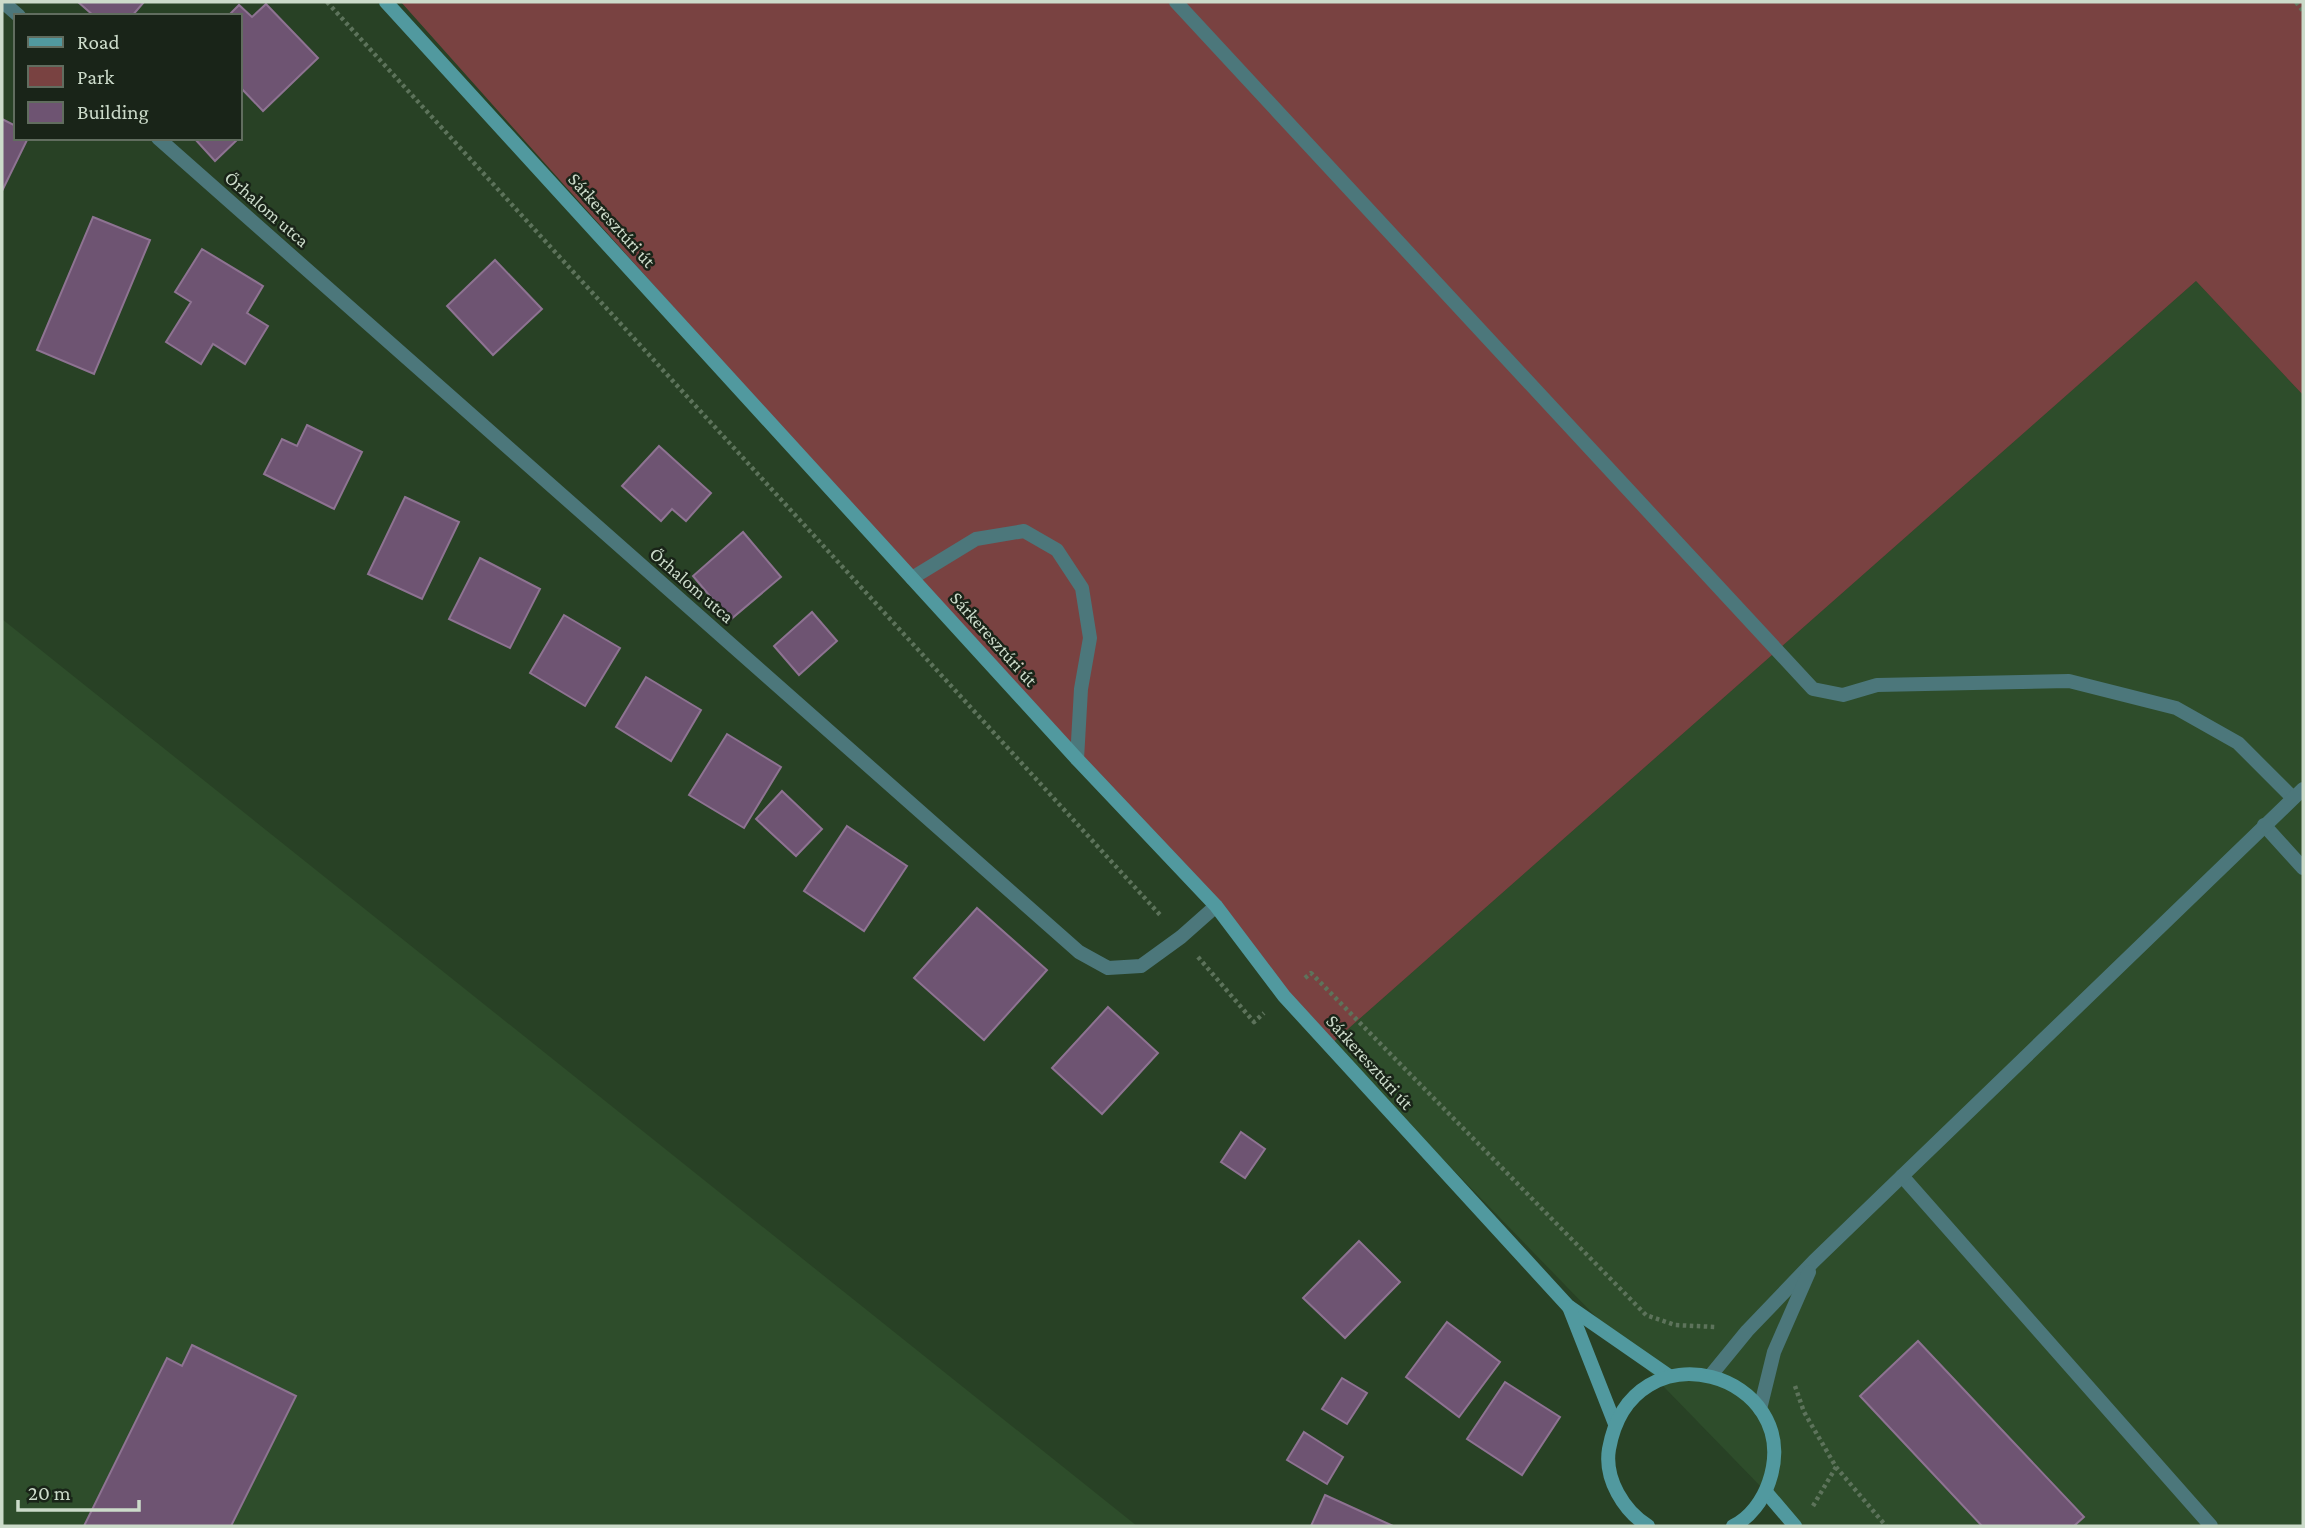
<svg xmlns="http://www.w3.org/2000/svg" width="2305" height="1528" viewBox="0 0 2305 1528" font-family="'Crimson Pro',serif">
<rect width="100%" height="100%" fill="#284125"/>
<g fill="#2e4d2b">
<path d="M 2196,281 L 2303,395 L 2303,1526 L 1795,1526 L 1766,1492 L 1331,1044 Z"/>
<path d="M 2,619 L 1137,1526 L 2,1526 Z"/>
</g>
<path fill="#794241" d="M 401,2 L 2303,2 L 2303,395 L 2196,281 L 1331,1044 Z"/>
<g fill="#6e5472" stroke="#8e7392" stroke-width="2">
<path d="M 78,2 L 144,2 L 132,16 L 94,16 Z"/>
<path d="M 266,4 L 318,58 L 263,111 L 240,87 L 240,16 L 228,16 L 239,5 L 252,17 Z"/>
<path d="M 2,119 L 16,126 L 16,138 L 28,138 L 2,191 Z"/>
<path d="M 194,138 L 239,138 L 215,161 Z"/>
<path d="M 93,217 L 150,240 L 94,374 L 37,350 Z"/>
<path d="M 202,249 L 263,286 L 247,313 L 268,326 L 245,364 L 213,344 L 201,364 L 166,342 L 191,302 L 175,292 Z"/>
<path d="M 495,260 L 542,309 L 493,355 L 447,306 Z"/>
<path d="M 307,425 L 362,452 L 334,509 L 264,474 L 282,439 L 297,446 Z"/>
<path d="M 659,446 L 711,493 L 686,521 L 672,509 L 661,521 L 622,486 Z"/>
<path d="M 405,497 L 459,522 L 422,599 L 368,574 Z"/>
<path d="M 743,532 L 781,577 L 730,620 L 693,576 Z"/>
<path d="M 480,558 L 540,589 L 510,648 L 449,619 Z"/>
<path d="M 812,612 L 837,641 L 799,675 L 774,646 Z"/>
<path d="M 564,615 L 620,648 L 585,706 L 530,673 Z"/>
<path d="M 646,677 L 701,710 L 671,761 L 616,727 Z"/>
<path d="M 727,734 L 781,767 L 744,828 L 689,795 Z"/>
<path d="M 782,791 L 822,829 L 796,856 L 756,819 Z"/>
<path d="M 847,826 L 907,866 L 864,931 L 804,891 Z"/>
<path d="M 977,908 L 1047,970 L 984,1040 L 914,978 Z"/>
<path d="M 1108,1007 L 1158,1053 L 1102,1114 L 1052,1068 Z"/>
<path d="M 1241,1132 L 1265,1149 L 1245,1178 L 1221,1162 Z"/>
<path d="M 1359,1241 L 1400,1282 L 1345,1338 L 1303,1298 Z"/>
<path d="M 1447,1322 L 1500,1362 L 1459,1417 L 1406,1377 Z"/>
<path d="M 1918,1341 L 2084,1517 L 2074,1526 L 1982,1526 L 1860,1396 Z"/>
<path d="M 192,1345 L 296,1396 L 231,1526 L 84,1526 L 167,1358 L 182,1366 Z"/>
<path d="M 1342,1378 L 1367,1393 L 1347,1424 L 1322,1409 Z"/>
<path d="M 1505,1382 L 1560,1417 L 1522,1475 L 1467,1439 Z"/>
<path d="M 1304,1432 L 1343,1457 L 1327,1484 L 1287,1460 Z"/>
<path d="M 1325,1495 L 1393,1526 L 1311,1526 Z"/>
</g>
<g fill="none" stroke-linecap="round" stroke-linejoin="round">
<g stroke="#5d735b" stroke-width="4.5" stroke-dasharray="3.5 3.5" stroke-linecap="butt">
<path d="M 327,2 L 1162,917"/>
<path d="M 2296,2 L 2303,11"/>
<path d="M 1198,957 L 1254,1022 L 1264,1013"/>
<path d="M 1305,978 L 1311,973 L 1646,1315 L 1675,1325 L 1716,1327"/>
<path d="M 1795,1386 L 1804,1412 L 1836,1467 L 1886,1526"/>
<path d="M 1813,1506 L 1836,1467"/>
</g>
<g stroke="#4c777b" stroke-width="14">
<path d="M 1176,2 L 1813,689 L 1843,695 L 1877,685 L 2069,681 L 2176,708 L 2238,743 L 2293,798"/>
<path d="M 912,578 L 976,539 L 1024,531 L 1057,550 L 1082,588 L 1090,638 L 1081,689 L 1077,759"/>
<path d="M 2264,825 L 2303,868"/>
<path d="M 1902,1176 L 2211,1526"/>
<path d="M 1711,1375 L 1747,1331 L 1814,1261 L 2303,789"/>
<path d="M 1760,1409 L 1774,1352 L 1809,1272"/>
</g>
<g stroke="#4c777b" stroke-width="14">
<path d="M 3,2 L 19,16"/>
<path d="M 158,138 L 1079,952 L 1108,968 L 1141,966 L 1181,937 L 1216,906"/>
</g>
<g stroke="#51999f" stroke-width="14">
<path d="M 386,2 L 1077,759 L 1216,906 L 1284,996 L 1568,1306 L 1669,1376"/>
<path d="M 1569,1307 L 1615,1424"/>
<path d="M 1766,1492 L 1795,1526"/>
<path d="M 1648,1526 C 1624,1511 1604,1479 1609,1449 C 1632,1322 1806,1373 1769,1482 C 1763,1500 1750,1518 1733,1526"/>
</g>
</g>
<g text-anchor="middle" dominant-baseline="central" stroke-width="5" stroke-linejoin="round" paint-order="stroke">
<g font-size="19" fill="#ccdbca" stroke="#192418">
<text transform="translate(267 209) rotate(41)">Őrhalom utca</text>
<text transform="translate(612 220) rotate(48)">Sárkeresztúri út</text>
<text transform="translate(692 585) rotate(41)">Őrhalom utca</text>
<text transform="translate(994 639) rotate(48)">Sárkeresztúri út</text>
<text transform="translate(1370 1062) rotate(48)">Sárkeresztúri út</text>
</g>
</g>
<rect width="2305" height="1528" fill="none" stroke="#ccdbca" stroke-width="7"/>
<rect x="14" y="14" width="228" height="126" fill="#192418" stroke="#616d5f" stroke-width="2"/>
<rect x="28" y="37" width="35" height="10" fill="#51999f" stroke="#616d5f" stroke-width="2"/>
<text x="77" y="49" font-size="21" fill="#ccdbca">Road</text>
<rect x="28" y="66" width="35" height="21" fill="#794241" stroke="#616d5f" stroke-width="2"/>
<text x="77" y="84" font-size="21" fill="#ccdbca">Park</text>
<rect x="28" y="102" width="35" height="21" fill="#6e5472" stroke="#616d5f" stroke-width="2"/>
<text x="77" y="119" font-size="21" fill="#ccdbca">Building</text>
<path d="M18 1500v10h121v-10" fill="none" stroke="#ccdbca" stroke-width="3.5"/>
<text x="28" y="1500" font-size="21" fill="#ccdbca" stroke="#192418" stroke-width="5" paint-order="stroke">20 m</text>
</svg>
